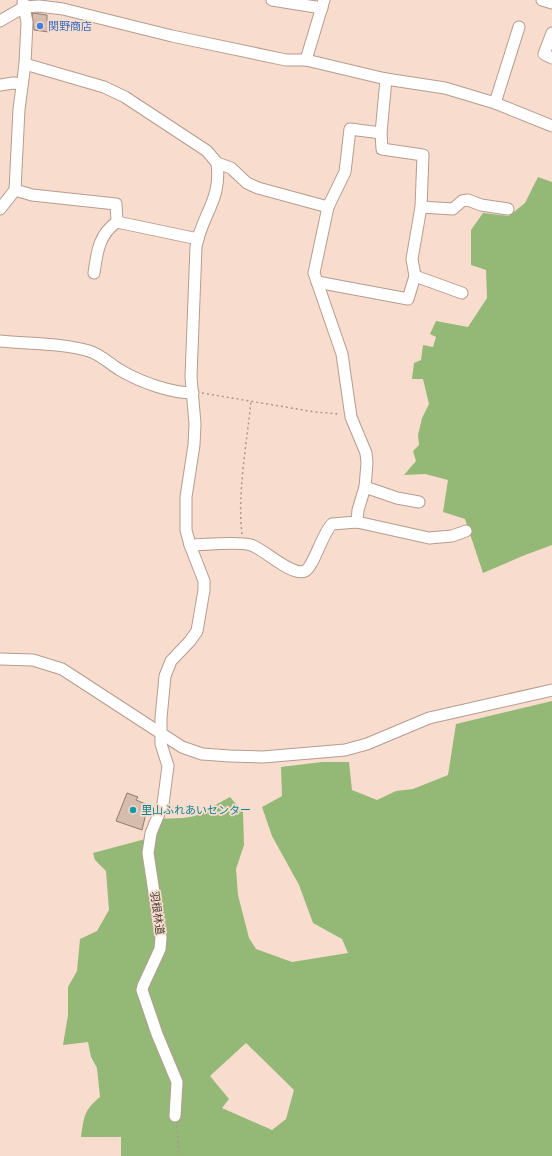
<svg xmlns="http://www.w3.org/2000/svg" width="552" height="1156" viewBox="0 0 552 1156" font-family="Raleway,'Noto Sans JP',sans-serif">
<rect width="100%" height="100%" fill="#f8ddce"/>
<g fill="#94b976" fill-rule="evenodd">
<path d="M 538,177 L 552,182 L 552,545 L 525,555 L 483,573 L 465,519 L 443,512 L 448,480 L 425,474 L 404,475 L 416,461 L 413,451 L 419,445 L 418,435 L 422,418 L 429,404 L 423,379 L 412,379 L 414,363 L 421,360 L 423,345 L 433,347 L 436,337 L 430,334 L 436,321 L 468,327 L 487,298 L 486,270 L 471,265 L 471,230 L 483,213 L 509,216 L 525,203 Z"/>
<path d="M 552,701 L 552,1156 L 121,1156 L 121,1137 L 81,1137 C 84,1117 84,1110 100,1097 L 97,1068 L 91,1057 L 88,1042 L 63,1045 L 68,1015 L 68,987 L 77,971 L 80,939 L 97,931 L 109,910 L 106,871 L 95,860 L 93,853 L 149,838 L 153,819 L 183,818 L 195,816 L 230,797 L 243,812 L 244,845 L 236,869 L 238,895 L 249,938 L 256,949 L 292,962 L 348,953 L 342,939 L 313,923 L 299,885 L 272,836 L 262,807 L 282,796 L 281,767 L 322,762 L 349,762 L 352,790 L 377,800 L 396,791 L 413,789 L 448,775 L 456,724 ZM 246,1043 L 294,1090 L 286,1119 L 272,1130 L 222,1108 L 229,1099 L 210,1076 Z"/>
</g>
<g fill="#d6bcad" stroke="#927a6d">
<path d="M 32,13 L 47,15 L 47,21 L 50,21 L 49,32 L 34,30 Z"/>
<path d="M 127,793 L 138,797 L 136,800 L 148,805 L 142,830 L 116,821 Z"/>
</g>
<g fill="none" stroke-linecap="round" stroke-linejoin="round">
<defs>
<g id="minor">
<path d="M 272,0 L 322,8"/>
<path d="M 542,0 L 552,3"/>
<path d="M 0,21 L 24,7 L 39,6 L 63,9 L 172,36 L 286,60 L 306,60 L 386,79 L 445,88 L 495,103 L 552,126"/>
<path d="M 552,33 L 544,54 L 552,58"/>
<path d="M 306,60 L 324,0"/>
<path d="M 25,64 L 104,87 L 125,97 L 207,151 L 217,163 L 231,168 L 247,183 L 258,188 L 328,207"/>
<path d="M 0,85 L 13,83 L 22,84"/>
<path d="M 495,103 L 519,27"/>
<path d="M 15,190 L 32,195 L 116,204 L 117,222"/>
<path d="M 421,207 L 453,209 L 462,201 L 468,200 L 481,205 L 508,209"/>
<path d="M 0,209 L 15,190 L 19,109 L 25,64 L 27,22 L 23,2"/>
<path d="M 94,273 C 97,252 99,234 117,222 L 198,239"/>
<path d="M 415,276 L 462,293"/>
<path d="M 317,282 L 408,299 L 415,276 L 412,259 L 421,207 L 423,155 L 382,149 L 381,133 L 386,79"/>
<path d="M 0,341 C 29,344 61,343 89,351 C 100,354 110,364 120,370 C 140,382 171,393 193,393"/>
<path d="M 365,487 L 397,498 L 419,502"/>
<path d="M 357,522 L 358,510 L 365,487 L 367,463 L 366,453 L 351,417 L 342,354 L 314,273 L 328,207 L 345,172 L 350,129 L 381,133"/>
<path d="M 190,545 C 205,545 237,541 251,545 C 264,549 292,577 305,571 C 314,566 322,534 332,524 L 357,522 L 429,538 L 452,536 L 466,531"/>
<path d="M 0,659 L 33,660 L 62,669 L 182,747 L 202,754 L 230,756 L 263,757 L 345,750 L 367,744 L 429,718 L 552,690"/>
<path d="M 175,1116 L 177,1082 L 157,1034 L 142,990 L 143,986 L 160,949 L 161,938 L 148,853 L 151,833 L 163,804 L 168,766 L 161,744 L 161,718 L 165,676 L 171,661 L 190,641 L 197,631 L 204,590 L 204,581 L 190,545 L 186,530 L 186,497 L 194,445 L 195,424 L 191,377 L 196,247 C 202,214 222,200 217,163"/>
</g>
</defs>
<use href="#minor" stroke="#b59c8e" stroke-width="13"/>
<g stroke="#ab978c" stroke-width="1.5" stroke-dasharray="2 3" stroke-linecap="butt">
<path d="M 202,393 L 315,412 L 340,414"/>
<path d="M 242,534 C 237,494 247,442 251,401"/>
<path d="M 177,1126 L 179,1156"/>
</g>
<use href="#minor" stroke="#fff" stroke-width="11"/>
</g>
<circle fill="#3f7fe0" stroke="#f8ddce" stroke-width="1.5" cx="40" cy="26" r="4"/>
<circle fill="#0f9aa8" stroke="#f8ddce" stroke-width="1.5" cx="133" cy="810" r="4"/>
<g text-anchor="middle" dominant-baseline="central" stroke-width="3.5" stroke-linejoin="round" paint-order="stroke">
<g font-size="11" fill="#366cbe" stroke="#f8ddce" text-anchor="start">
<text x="48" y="26">関野商店</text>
</g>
<g font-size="11" fill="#0d838f" stroke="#f8ddce" text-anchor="start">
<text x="141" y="810">里山ふれあいセンター</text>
</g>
<g font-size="11" fill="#453a34" stroke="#f8ddce">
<text transform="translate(157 913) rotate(82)">羽根林道</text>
</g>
</g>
</svg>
